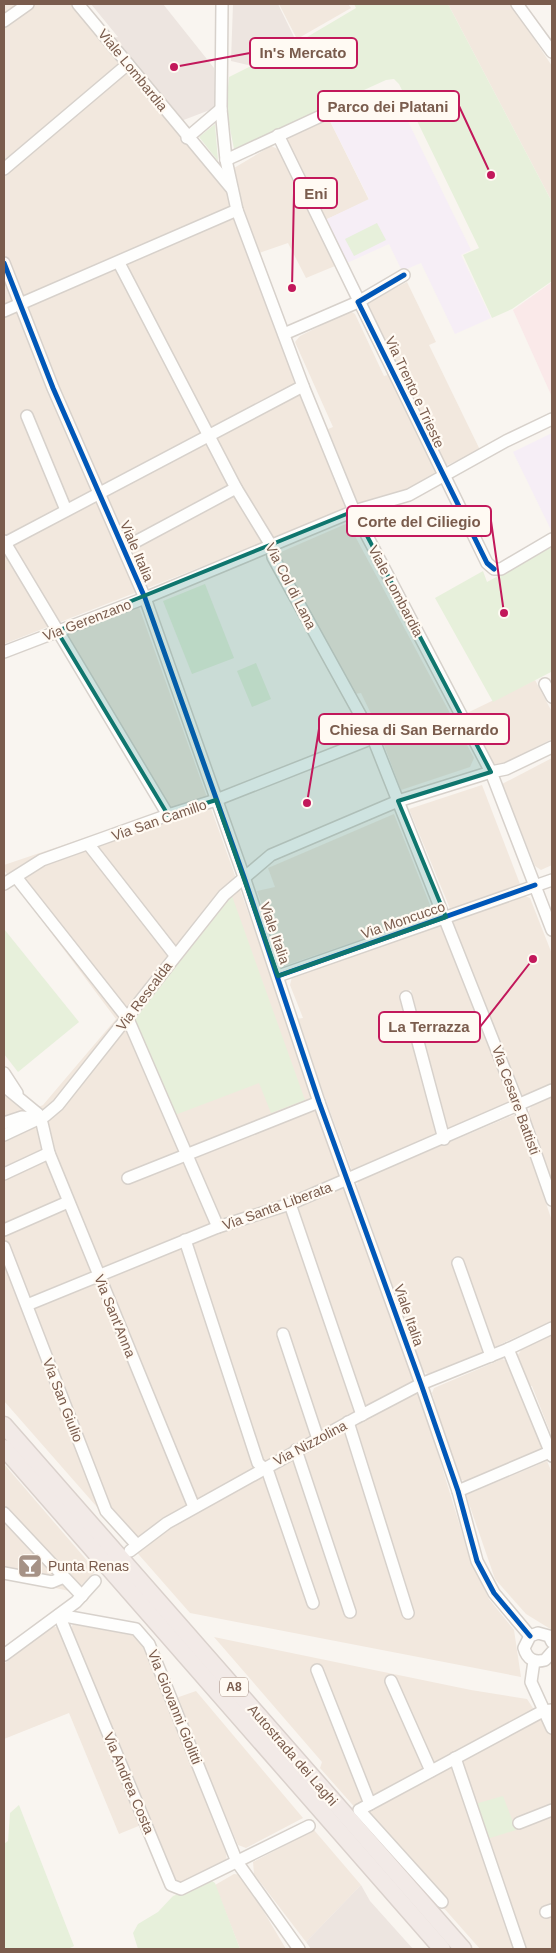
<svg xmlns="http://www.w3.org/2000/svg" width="556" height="1953" viewBox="0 0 556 1953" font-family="Helvetica,sans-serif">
<rect width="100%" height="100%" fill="#f9f5f0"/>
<g fill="#f2e8de">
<path d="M 4,4 L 70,4 L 229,194 L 235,215 L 294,381 L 349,509 L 4,644 Z"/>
<path d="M 279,4 L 348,4 L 351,8 L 297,39 Z"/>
<path d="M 448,4 L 511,4 L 552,66 L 552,202 Z"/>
<path d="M 328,117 L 369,200 L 325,220 L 284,139 Z"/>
<path d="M 271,146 L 278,149 L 335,266 L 306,278 L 288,243 L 259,253 L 244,212 L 234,168 Z"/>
<path d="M 407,282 L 436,342 L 429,345 L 480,450 L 443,467 L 364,305 Z"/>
<path d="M 350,311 L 355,314 L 384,376 L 388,375 L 436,474 L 413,487 L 360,508 L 328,429 L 333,427 L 295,342 L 300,336 Z"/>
<path d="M 348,523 L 474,758 L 470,767 L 401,790 L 376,724 L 361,693 L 354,694 L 315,619 L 311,622 L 278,558 L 281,552 Z"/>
<path d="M 139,607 L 416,1382 L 471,1562 L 489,1599 L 514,1630 L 521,1677 L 190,1613 L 4,1401 L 4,1085 L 30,1111 L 43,1105 L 116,1019 L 4,870 L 4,865 L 161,812 L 57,639 Z"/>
<path d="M 535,680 L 552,712 L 552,739 L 499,766 L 493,763 L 467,713 Z"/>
<path d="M 552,758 L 552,865 L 541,870 L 535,866 L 502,784 Z"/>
<path d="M 482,785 L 520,884 L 451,911 L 409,809 Z"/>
<path d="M 394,814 L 432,910 L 430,916 L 284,966 L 257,891 L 275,887 L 268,868 Z"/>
<path d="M 525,896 L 530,898 L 552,954 L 552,1084 L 522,1097 L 452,927 L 454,920 Z"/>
<path d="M 435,924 L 441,927 L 513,1102 L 447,1133 L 411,990 L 399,994 L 440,1136 L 352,1171 L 296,1019 L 303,1018 L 290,985 L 292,977 Z"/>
<path d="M 552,1097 L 552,1182 L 528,1114 L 531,1106 Z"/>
<path d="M 516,1114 L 552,1221 L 552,1321 L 430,1376 L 423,1371 L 357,1186 L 358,1181 Z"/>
<path d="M 552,1335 L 552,1437 L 532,1386 L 526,1385 L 516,1358 L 523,1347 Z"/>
<path d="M 502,1359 L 507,1361 L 542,1448 L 540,1451 L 468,1482 L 458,1479 L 432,1393 L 434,1388 Z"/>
<path d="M 547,1461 L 552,1473 L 552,1630 L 526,1614 L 495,1579 L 466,1495 Z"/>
<path d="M 4,1464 L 96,1571 L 74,1592 L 4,1577 Z"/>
<path d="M 75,1619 L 136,1633 L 145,1641 L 226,1851 L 227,1863 L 182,1884 L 174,1882 L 71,1629 Z"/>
<path d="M 50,1627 L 60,1627 L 141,1825 L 119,1834 L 69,1713 L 4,1739 L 4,1664 Z"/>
<path d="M 214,1637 L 471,1690 L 527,1699 L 533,1708 L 552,1706 L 552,1949 L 480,1949 L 320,1768 L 322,1762 Z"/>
<path d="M 196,1691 L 303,1818 L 246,1848 L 238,1845 L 176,1698 Z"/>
<path d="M 314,1830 L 361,1885 L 306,1942 L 254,1874 L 253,1862 Z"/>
<path d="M 234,1874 L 242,1875 L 286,1949 L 240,1949 L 215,1885 Z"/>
</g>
<g fill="#ede5e0">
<path d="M 91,4 L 163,4 L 214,68 L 215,108 L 181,121 L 113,38 L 118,37 Z"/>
<path d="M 233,4 L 278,4 L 296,41 L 248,65 L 231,61 Z"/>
<path d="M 361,1885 L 370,1901 L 413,1949 L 311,1949 L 306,1942 Z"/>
</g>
<g fill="#f6eef6">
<path d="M 393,91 L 471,250 L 461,255 L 491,318 L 455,334 L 421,263 L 402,271 L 389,244 L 347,263 L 325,220 L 369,199 L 328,117 Z"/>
<path d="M 552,433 L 552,532 L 513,452 Z"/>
</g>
<path fill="#fae9e9" d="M 552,282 L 552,397 L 513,310 Z"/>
<g fill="#e7f0db">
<path d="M 354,4 L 448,4 L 552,202 L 552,281 L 512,309 L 492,318 L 463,255 L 479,248 L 399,84 L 394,79 L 386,80 L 234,149 L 226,108 L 229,77 L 297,43 L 356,8 Z"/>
<path d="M 215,124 L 218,161 L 199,137 Z"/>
<path d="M 377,223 L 386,240 L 354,256 L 345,239 Z"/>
<path d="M 552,547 L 552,674 L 551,672 L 493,702 L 435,598 L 483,571 L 487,582 Z"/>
<path d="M 205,584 L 234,658 L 192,674 L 163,601 Z"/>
<path d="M 256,663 L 271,699 L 252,707 L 237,671 Z"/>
<path d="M 232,896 L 305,1100 L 271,1113 L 259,1083 L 175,1115 L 135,1019 Z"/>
<path d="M 4,929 L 79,1022 L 18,1072 L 4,1054 Z"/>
<path d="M 503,1796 L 516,1830 L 487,1839 L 475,1804 Z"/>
<path d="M 19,1805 L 74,1946 L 68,1949 L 4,1949 L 4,1844 L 8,1841 L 10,1813 Z"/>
<path d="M 212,1881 L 215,1883 L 240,1949 L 138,1949 L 133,1933 L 138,1924 L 158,1912 L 173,1896 Z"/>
</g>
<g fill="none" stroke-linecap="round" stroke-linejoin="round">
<defs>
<g id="minor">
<path d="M 78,4 L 232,189"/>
<path d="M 222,4 L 221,109 L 226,160 L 237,210 L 303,386 L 354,511 L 491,772 L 552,930"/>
<path d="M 517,4 L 552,52"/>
<path d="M 4,21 L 28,4"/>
<path d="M 278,135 L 487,563 L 494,569 L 501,569 L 552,539"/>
<path d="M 187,138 L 221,109"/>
<path d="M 226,160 L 351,102"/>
<path d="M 4,169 L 128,64"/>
<path d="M 4,263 L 53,388 L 145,598 L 244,877 L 319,1102 L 421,1384 L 458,1491 L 477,1561 L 494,1593 L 530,1636"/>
<path d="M 119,263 L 236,488 L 272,547 L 273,557 L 373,738 L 519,1106 L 552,1200"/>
<path d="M 4,311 L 237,210"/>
<path d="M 284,334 L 358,302 L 404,275"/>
<path d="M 27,416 L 66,510"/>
<path d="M 4,541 L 168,815"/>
<path d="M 5,543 L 303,386"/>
<path d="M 124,548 L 236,488"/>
<path d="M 4,652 L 145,598 L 354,511 L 409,495 L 506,441 L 552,419"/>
<path d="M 545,684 L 552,697"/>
<path d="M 89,845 L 175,955"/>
<path d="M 16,877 L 128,1019 L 218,1227"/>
<path d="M 4,884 L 42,860 L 168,815 L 216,800 L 373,738"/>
<path d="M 278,976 L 552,880"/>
<path d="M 406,997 L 444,1139"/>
<path d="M 4,1073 L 17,1093"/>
<path d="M 4,1086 L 38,1114"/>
<path d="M 45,1116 L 58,1105 L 224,895 L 271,855 L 398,801 L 491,772 L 506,769 L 552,747"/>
<path d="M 4,1123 L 22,1117 L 35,1118"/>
<path d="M 42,1123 L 49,1153 L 194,1507"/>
<path d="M 4,1135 L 36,1120"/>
<path d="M 4,1174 L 49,1153"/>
<path d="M 128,1178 L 319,1102"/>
<path d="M 290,1204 L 362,1415"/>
<path d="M 4,1230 L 68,1202"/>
<path d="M 185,1240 L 258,1463 L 268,1472 L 313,1603"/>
<path d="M 4,1247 L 106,1511 L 136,1544"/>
<path d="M 458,1263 L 491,1356"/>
<path d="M 27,1305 L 218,1227 L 290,1204 L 552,1090"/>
<path d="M 283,1334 L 318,1439"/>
<path d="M 508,1349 L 552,1456"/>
<path d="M 348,1422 L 408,1613"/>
<path d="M 296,1450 L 350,1612"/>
<path d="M 458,1491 L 552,1451"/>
<path d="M 4,1513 L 82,1596"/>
<path d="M 130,1551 L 167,1523 L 356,1418 L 421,1384 L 508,1349 L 552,1328"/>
<path d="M 4,1573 L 52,1582 L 64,1577"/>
<path d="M 59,1615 L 171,1885 L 181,1889 L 309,1826"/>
<path d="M 59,1615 L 136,1629 L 149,1644 L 237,1862 L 299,1949"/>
<path d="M 552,1642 L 549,1636 L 538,1633 L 530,1636 L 524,1648 C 527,1659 534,1663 545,1660 L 552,1652"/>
<path d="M 4,1655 L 76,1602 L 95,1581"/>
<path d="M 534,1661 L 531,1682 L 552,1728"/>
<path d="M 317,1670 L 370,1804"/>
<path d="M 391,1681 L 431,1771"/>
<path d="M 455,1758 L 520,1949"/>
<path d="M 519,1823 L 552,1810"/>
<path d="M 442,1902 L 359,1810 L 543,1711 L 552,1710"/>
<path d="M 546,1912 L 552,1910"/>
</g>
<g id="highway">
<path d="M 4,1425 L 463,1949"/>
<path d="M 4,1448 L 442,1949"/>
</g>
</defs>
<use href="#minor" stroke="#d7d1cb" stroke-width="14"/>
<use href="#highway" stroke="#dad1cc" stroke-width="19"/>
<use href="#minor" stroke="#fefefd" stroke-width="11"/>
<use href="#highway" stroke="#f2eae7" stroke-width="16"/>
<defs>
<g id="cycleway">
<path d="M 4,263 L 53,388 L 145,598 L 244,877 L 319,1102 L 421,1384 L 458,1491 L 477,1561 L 494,1593 L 530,1636"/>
<path d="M 404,275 L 358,302 L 487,563 L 494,569"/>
<path d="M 278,976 L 535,885"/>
</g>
</defs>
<use href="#cycleway" stroke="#fffaf3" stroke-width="8"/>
<use href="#cycleway" stroke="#0057b8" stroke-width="5"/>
</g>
<path fill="#0f766e" fill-opacity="0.2" stroke="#0f766e" stroke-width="4" stroke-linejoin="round" d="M 354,511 L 491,772 L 398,801 L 446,917 L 278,976 L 216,800 L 168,815 L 57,631 Z"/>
<defs>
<symbol id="bar-square" viewBox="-11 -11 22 22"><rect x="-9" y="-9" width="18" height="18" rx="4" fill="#a69286" stroke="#fffaf3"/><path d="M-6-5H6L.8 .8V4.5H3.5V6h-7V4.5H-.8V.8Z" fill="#fff"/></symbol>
</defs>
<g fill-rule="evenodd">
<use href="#bar-square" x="16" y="1552" width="28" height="28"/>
</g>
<g text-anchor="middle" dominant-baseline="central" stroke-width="4.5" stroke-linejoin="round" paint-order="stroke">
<rect fill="#fffaf3" stroke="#a28b7f" stroke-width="1" x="220" y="1677.5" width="28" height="19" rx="4"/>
<g font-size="12" font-weight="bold" fill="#7a5c4d">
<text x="234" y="1687">A8</text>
</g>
<g font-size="14" fill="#7a5c4d" stroke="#fffaf3">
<text transform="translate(133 70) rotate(51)">Viale Lombardia</text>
<text transform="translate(415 392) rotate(65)">Via Trento e Trieste</text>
<text transform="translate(137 551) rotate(67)">Viale Italia</text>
<text transform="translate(291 586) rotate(63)">Via Col di Lana</text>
<text transform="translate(396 591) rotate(62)">Viale Lombardia</text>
<text transform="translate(87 620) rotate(-21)">Via Gerenzano</text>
<text transform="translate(159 820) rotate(-19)">Via San Camillo</text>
<text transform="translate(403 920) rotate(-19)">Via Moncucco</text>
<text transform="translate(275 933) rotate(71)">Viale Italia</text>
<text transform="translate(144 996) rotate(-53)">Via Rescalda</text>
<text transform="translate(516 1100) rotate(70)">Via Cesare Battisti</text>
<text transform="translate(277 1206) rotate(-20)">Via Santa Liberata</text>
<text transform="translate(409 1315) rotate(71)">Viale Italia</text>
<text transform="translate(115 1316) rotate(68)">Via Sant'Anna</text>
<text transform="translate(63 1400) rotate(69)">Via San Giulio</text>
<text transform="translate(310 1443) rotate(-28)">Via Nizzolina</text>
<text transform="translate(175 1707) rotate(68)">Via Giovanni Giolitti</text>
<text transform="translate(293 1755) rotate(49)">Autostrada dei Laghi</text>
<text transform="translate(129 1783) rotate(67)">Via Andrea Costa</text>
</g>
<g font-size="14" fill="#7a5c4d" stroke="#fffaf3" text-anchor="start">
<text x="48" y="1566">Punta Renas</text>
</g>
</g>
<path fill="none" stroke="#c2185b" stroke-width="2" d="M174 67L250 53M491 175L459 106M292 288L294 193M504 613L491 521M307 803L319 729M533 959L480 1027"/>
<g fill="#c2185b" stroke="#fffaf3" stroke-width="2">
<circle cx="174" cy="67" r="5"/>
<circle cx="491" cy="175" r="5"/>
<circle cx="292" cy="288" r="5"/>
<circle cx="504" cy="613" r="5"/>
<circle cx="307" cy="803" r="5"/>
<circle cx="533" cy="959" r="5"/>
</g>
<g fill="#fffaf3" stroke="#c2185b" stroke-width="2">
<rect x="250" y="38" width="107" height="30" rx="5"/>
<rect x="318" y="91" width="141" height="30" rx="5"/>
<rect x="294" y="178" width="43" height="30" rx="5"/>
<rect x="347" y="506" width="144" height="30" rx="5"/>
<rect x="319" y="714" width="190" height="30" rx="5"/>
<rect x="379" y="1012" width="101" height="30" rx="5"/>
</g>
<g font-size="15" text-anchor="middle" font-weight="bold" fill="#7a5c4d">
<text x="303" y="58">In's Mercato</text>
<text x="388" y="112">Parco dei Platani</text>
<text x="316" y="199">Eni</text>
<text x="419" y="527">Corte del Ciliegio</text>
<text x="414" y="735">Chiesa di San Bernardo</text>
<text x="429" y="1032">La Terrazza</text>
</g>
<rect width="556" height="1953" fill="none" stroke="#7a5c4d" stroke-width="10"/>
</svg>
